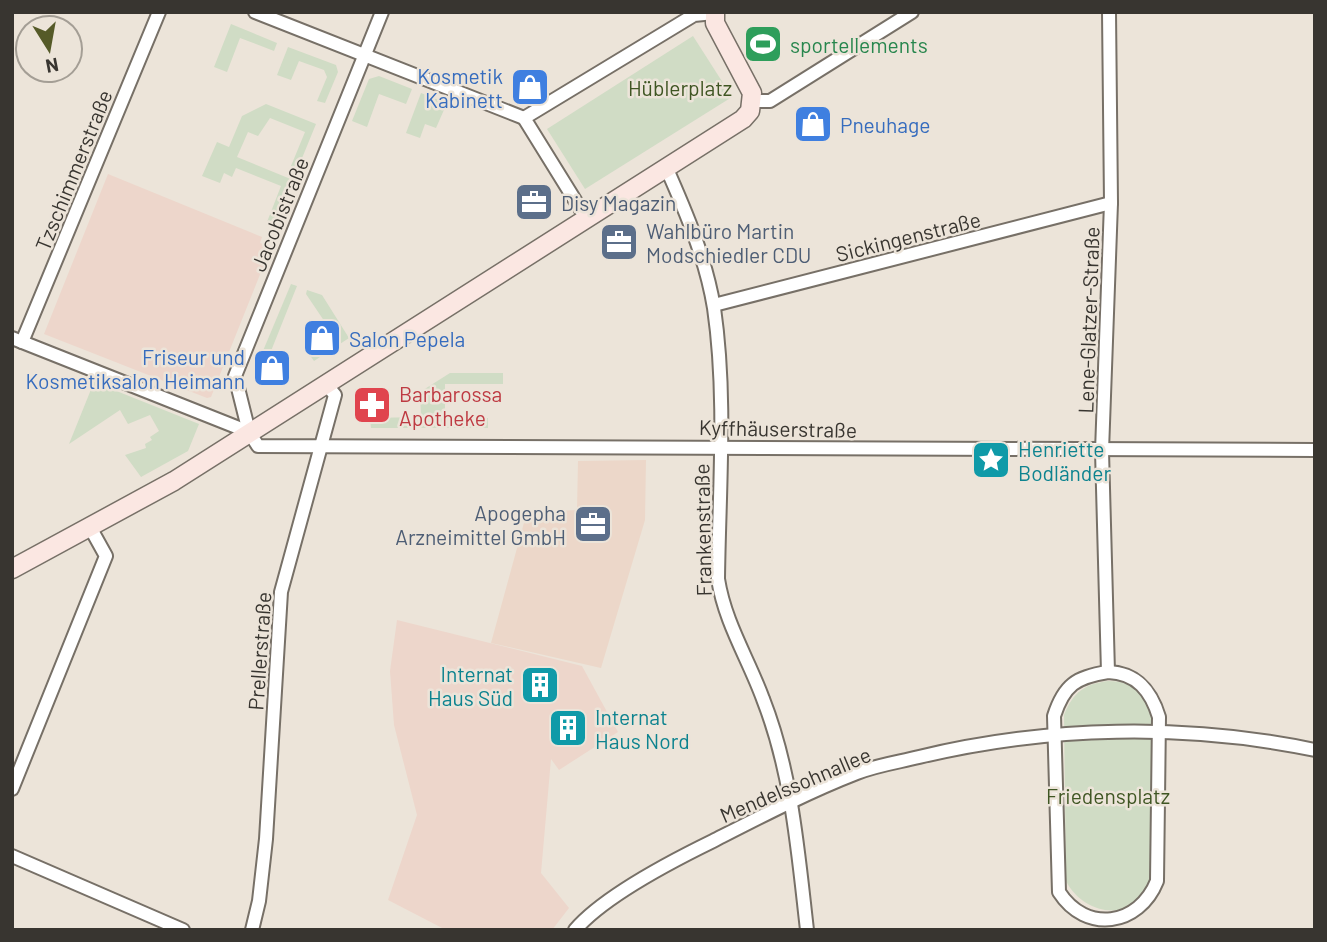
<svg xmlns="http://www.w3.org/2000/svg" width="1327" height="942" viewBox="0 0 1327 942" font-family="Barlow,sans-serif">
<rect width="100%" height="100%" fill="#ece4d9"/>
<path fill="#ecd7c9" d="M 646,460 L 645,520 L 601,668 L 491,643 L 525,519 L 541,519 L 556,511 L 577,510 L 578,461 Z"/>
<g fill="#edd6cb">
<path d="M 108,174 L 262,237 L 260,243 L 271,247 L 211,397 L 207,398 L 44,334 Z"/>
<path d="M 397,620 L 582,666 L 618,732 L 559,770 L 551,759 L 541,873 L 569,908 L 552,930 L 446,930 L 388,900 L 417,815 L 394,725 L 390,671 Z"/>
</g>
<g fill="#d0dcc5">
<path d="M 231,24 L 277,43 L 274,51 L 240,38 L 227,72 L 214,67 Z"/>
<path d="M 693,36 L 732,97 L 585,189 L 547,129 Z"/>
<path d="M 288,47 L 336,65 L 338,72 L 325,103 L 317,101 L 327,77 L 324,70 L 299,61 L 291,80 L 277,75 Z"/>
<path d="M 379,76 L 412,89 L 406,104 L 379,94 L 367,127 L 352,121 L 369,79 Z"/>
<path d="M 421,93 L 447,103 L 436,128 L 425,124 L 420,138 L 406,133 Z"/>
<path d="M 266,104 L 316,124 L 298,168 L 291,166 L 305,132 L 270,118 L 258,136 L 248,132 L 237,157 L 293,180 L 274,225 L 267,222 L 281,186 L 236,168 L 232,177 L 224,173 L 220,183 L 202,176 L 217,142 L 229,147 L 242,116 Z"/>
<path d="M 291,284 L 297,286 L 267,361 L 260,358 Z"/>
<path d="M 307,290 L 322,295 L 349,338 L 314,361 L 309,354 L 335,337 L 306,294 Z"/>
<path d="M 450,373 L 503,373 L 503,384 L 445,384 L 445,417 L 488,418 L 488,428 L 371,428 L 370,418 L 421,417 L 420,392 Z"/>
<path d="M 94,382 L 199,424 L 188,451 L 141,477 L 125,455 L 146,448 L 145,444 L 152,440 L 150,437 L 159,431 L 150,415 L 128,424 L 120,410 L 69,444 Z"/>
<path d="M 1108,681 C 1133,681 1143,693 1152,715 L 1150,879 C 1138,923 1085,918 1066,881 L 1064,715 C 1073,692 1085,684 1108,681 Z"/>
</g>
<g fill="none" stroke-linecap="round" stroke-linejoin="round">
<defs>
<g id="street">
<path d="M 255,12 L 524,118"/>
<path d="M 382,12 L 235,376 L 249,432 L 258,446 L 1315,450"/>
<path d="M 753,101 L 770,101 L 912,12"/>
<path d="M 666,167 C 686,212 706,259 714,308 C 727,397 719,490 718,579 C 725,623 748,658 763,699 C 792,773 798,852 807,930"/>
<path d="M 586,218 L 524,118 L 694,15 L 714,13"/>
<path d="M 714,305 L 1111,203"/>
<path d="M 12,338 L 249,432"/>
<path d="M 22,342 L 159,12"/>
<path d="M 1108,672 L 1102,451 L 1111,203 L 1109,12"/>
<path d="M 1108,672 C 1137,673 1151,691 1159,717 L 1157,881 C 1139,926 1086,934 1059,892 L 1054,716 C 1064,685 1076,677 1108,672 Z"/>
<path d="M 12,789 L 106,556 L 91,529"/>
<path d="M 12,856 L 183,930"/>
<path d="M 252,930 L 259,901 L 266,839 L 281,592 L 335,395 L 326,384"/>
<path d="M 575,930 C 604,896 672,861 713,841 C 760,817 808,792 857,773 C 877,765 899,762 919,757 C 1048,726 1185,723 1315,750"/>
</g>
<path id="secondary" d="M 12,569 L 174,481 L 743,119 L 750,111 L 752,93 L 715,23 L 715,12"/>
</defs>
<use href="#street" stroke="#777067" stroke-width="16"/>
<use href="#secondary" stroke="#777067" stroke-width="21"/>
<use href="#street" stroke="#fff" stroke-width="12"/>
<use href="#secondary" stroke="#fbe7e2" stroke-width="18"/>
</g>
<defs>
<symbol id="stadium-square" viewBox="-11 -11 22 22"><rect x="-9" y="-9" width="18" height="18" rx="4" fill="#2e9e5b" stroke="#ece4d9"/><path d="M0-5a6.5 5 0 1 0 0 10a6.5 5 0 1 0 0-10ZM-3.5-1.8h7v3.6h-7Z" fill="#fff"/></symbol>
<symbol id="shop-square" viewBox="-11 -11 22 22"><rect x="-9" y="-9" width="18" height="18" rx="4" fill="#3f7fe0" stroke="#ece4d9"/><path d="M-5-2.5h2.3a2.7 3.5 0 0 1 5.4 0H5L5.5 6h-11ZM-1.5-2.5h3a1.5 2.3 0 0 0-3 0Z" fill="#fff"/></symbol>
<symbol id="office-square" viewBox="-11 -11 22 22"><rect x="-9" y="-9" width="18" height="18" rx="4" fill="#5c6f8a" stroke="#ece4d9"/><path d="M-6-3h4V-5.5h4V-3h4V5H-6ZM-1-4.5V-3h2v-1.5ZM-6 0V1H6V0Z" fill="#fff"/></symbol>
<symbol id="pharmacy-square" viewBox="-11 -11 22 22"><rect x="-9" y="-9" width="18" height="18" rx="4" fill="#e0444e" stroke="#ece4d9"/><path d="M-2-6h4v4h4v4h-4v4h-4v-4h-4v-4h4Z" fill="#fff"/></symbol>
<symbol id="sight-square" viewBox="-11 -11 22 22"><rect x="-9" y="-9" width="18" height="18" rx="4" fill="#0f9aa8" stroke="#ece4d9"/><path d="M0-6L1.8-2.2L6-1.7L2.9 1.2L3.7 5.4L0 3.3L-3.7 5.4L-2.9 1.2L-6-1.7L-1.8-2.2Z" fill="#fff"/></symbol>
<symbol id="building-square" viewBox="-11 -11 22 22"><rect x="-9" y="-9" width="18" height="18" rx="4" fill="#0f9aa8" stroke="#ece4d9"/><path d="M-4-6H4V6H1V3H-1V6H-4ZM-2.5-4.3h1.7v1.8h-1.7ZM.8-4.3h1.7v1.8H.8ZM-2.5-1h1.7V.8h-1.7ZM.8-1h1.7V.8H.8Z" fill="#fff"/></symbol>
</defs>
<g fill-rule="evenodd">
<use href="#stadium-square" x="741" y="22" width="44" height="44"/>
<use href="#shop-square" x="508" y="65" width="44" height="44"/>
<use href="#shop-square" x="791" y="102" width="44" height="44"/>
<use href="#office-square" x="512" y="180" width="44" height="44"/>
<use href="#office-square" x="597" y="220" width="44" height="44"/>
<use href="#shop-square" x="300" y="316" width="44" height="44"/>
<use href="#shop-square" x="250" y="346" width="44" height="44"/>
<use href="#pharmacy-square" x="350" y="383" width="44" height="44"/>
<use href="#sight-square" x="969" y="438" width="44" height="44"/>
<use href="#office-square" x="571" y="502" width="44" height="44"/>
<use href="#building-square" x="518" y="663" width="44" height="44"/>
<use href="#building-square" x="546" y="706" width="44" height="44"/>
</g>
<g text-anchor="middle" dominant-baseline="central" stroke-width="5" stroke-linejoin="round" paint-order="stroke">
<g font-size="21" fill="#27864d" stroke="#ece4d9" text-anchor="start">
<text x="790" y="44">sportellements</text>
</g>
<g font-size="21" fill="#366cbe" stroke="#ece4d9" text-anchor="end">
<text x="503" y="75">Kosmetik<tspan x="503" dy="24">Kabinett</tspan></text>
<text x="840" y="124" text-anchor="start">Pneuhage</text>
<text x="349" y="338" text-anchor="start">Salon Pepela</text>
<text x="245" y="356">Friseur und<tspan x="245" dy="24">Kosmetiksalon Heimann</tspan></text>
</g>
<g font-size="21" fill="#3f5623" stroke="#ece4d9">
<text x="680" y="87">Hüblerplatz</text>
<text x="1108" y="795">Friedensplatz</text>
</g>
<g font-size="21" fill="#383530" stroke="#ece4d9">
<text transform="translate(73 170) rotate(-68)">Tzschimmerstraße</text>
<text transform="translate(279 214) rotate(-68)">Jacobistraße</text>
<text transform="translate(908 236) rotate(-14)">Sickingenstraße</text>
<text transform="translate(1088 320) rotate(-88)">Lene-Glatzer-Straße</text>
<text transform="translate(778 428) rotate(1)">Kyffhäuserstraße</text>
<text transform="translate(702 530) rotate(-91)">Frankenstraße</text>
<text transform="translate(259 651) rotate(-86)">Prellerstraße</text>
<text transform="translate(795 784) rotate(-23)">Mendelssohnallee</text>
</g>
<g font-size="21" fill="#4e5e75" stroke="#ece4d9" text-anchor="start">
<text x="561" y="202">Disy Magazin</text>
<text x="646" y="230">Wahlbüro Martin<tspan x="646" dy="24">Modschiedler CDU</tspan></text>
<text x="566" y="512" text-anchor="end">Apogepha<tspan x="566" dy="24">Arzneimittel GmbH</tspan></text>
</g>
<g font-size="21" fill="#be3a42" stroke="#ece4d9" text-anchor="start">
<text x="399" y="393">Barbarossa<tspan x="399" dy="24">Apotheke</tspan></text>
</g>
<g font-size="21" fill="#0d838f" stroke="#ece4d9" text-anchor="start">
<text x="1018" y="448">Henriette<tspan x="1018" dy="24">Bodländer</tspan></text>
<text x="513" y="673" text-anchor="end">Internat<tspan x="513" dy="24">Haus Süd</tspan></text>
<text x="595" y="716">Internat<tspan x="595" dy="24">Haus Nord</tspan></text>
</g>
</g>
<rect width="1327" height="942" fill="none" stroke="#383530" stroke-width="28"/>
<g transform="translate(49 49) rotate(169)"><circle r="33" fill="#ece4d9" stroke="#a49e95" stroke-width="2"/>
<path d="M0-5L12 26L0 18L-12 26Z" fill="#555a28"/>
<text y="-10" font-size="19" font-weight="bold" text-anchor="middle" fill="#383530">N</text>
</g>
</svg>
